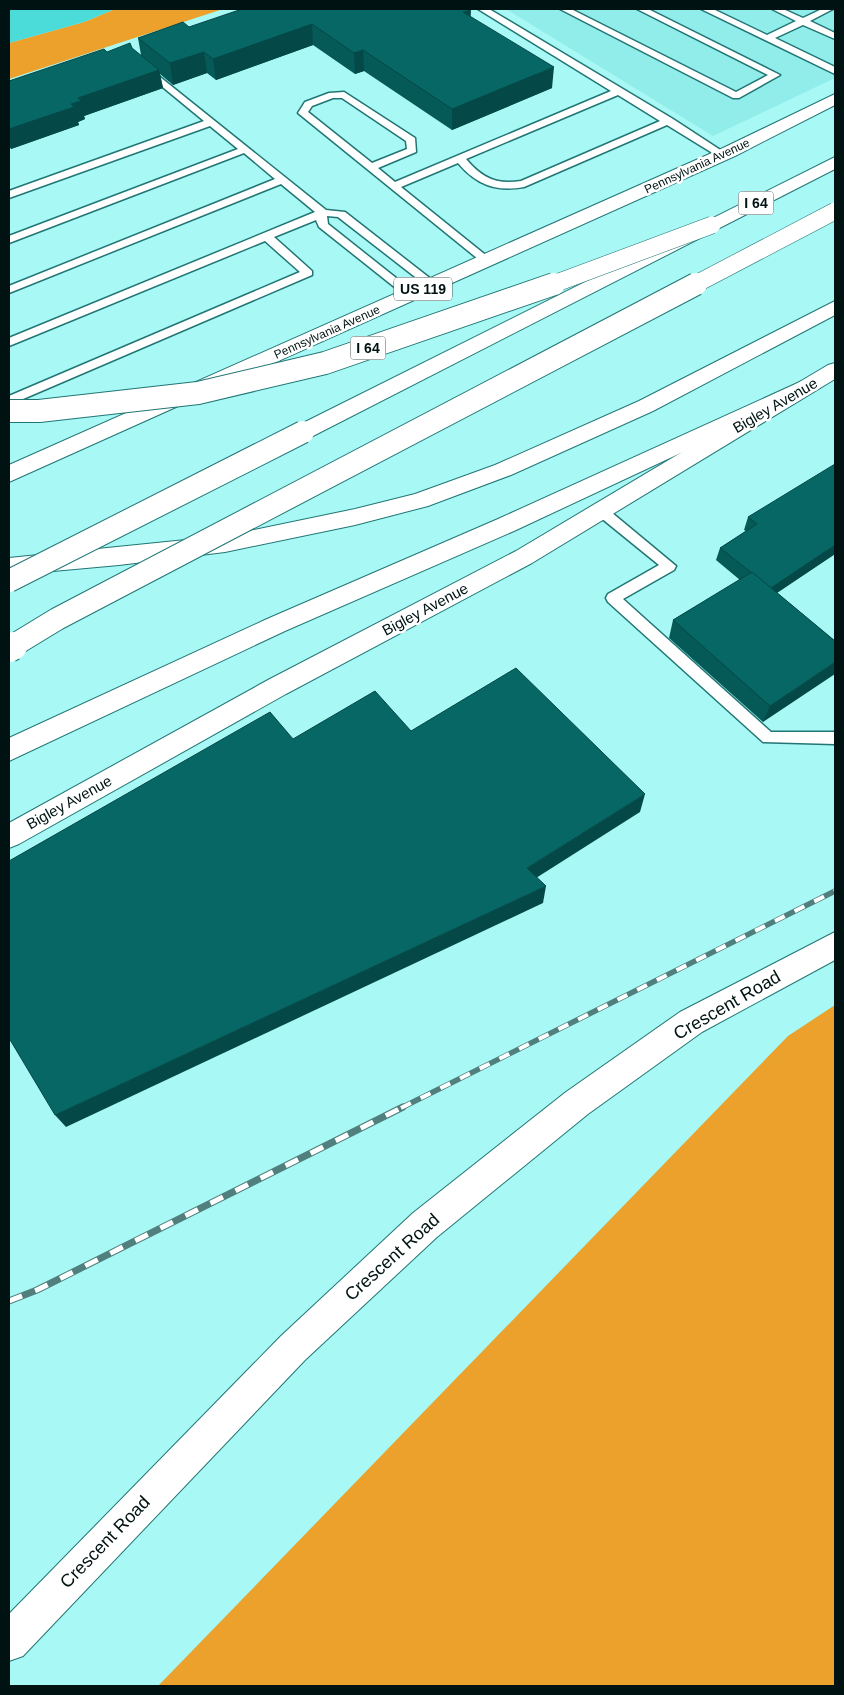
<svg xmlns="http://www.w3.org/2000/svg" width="844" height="1695" viewBox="0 0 844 1695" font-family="Arial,sans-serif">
<rect width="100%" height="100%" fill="#a8f8f5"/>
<path fill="#91edea" d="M 506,9 L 835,9 L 835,78 L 713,136 Z"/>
<g fill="#eba12b">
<path d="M 115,9 L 223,9 L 9,79 L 9,43 L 84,22 Z"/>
<path d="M 835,1005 L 835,1686 L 158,1686 L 788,1036 Z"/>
</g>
<path fill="#4bdbd8" d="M 9,9 L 115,9 L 84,22 L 9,43 Z"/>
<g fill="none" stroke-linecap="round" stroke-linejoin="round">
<defs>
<g id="service">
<path d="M 478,9 L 489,9 L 673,119 L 728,155 L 727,157 L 719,157 L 667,125 L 524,187 C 495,192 477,185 458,163 L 401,187 L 493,261 L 487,264 L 483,263 L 298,113 L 305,102 L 329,93 L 344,92 L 415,138 L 416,152 L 378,168 L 395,182 L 611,91 ZM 618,95 L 660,121 L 521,181 C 497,185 482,178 466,159 ZM 333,98 L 342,98 L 406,141 L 407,149 L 372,163 L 308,112 L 312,106 Z"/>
<path d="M 560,9 L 571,9 L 736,92 L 768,75 L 637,9 L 648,9 L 780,75 L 739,98 L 733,98 Z"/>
<path d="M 701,9 L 713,9 L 767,35 L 796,21 L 772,9 L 783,9 L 803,18 L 822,9 L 833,9 L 810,21 L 835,33 L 835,39 L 803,25 L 775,38 L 835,67 L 835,74 Z"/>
<path d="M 145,65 L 326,210 L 345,212 L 436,283 L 436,287 L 428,287 L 338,217 L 327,216 L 328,224 L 415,293 L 415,297 L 407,297 L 319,227 L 316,220 L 274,237 L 312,271 L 312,275 L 9,405 L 9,396 L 300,272 L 265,241 L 9,346 L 9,338 L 315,212 L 281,184 L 9,293 L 9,286 L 275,179 L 244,153 L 9,243 L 9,236 L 238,149 L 210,126 L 9,198 L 9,191 L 204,121 L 142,70 L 140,68 Z"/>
<path d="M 600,505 L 605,507 L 676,566 L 674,570 L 623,599 L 771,732 L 835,732 L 835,744 L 763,742 L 608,602 L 606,598 L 608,594 L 659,565 L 595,513 L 593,510 L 595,507 Z"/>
</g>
<path id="minor" d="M 835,932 L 835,960 L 702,1032 L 588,1114 L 437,1237 L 305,1360 L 23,1656 L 9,1661 L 9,1614 L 281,1336 L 413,1213 L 566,1092 L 680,1012 Z"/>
<g id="primary">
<path d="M 835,94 L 835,105 L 735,156 L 9,482 L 9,465 L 723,148 Z"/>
<path d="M 835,363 L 835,379 L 532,563 L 286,694 L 19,844 L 9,848 L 9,823 L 268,680 L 516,551 L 828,365 Z"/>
</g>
<g id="motorway">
<path d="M 835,157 L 835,169 L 311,437 L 303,439 L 295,437 L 292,432 L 295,427 Z"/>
<path d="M 835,301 L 835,315 L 653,411 L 511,475 L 428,506 L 355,525 L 225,552 L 119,565 L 9,575 L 9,558 L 225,536 L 355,509 L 415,494 L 495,465 L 639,401 Z"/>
<path d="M 802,381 L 809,383 L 812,388 L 809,393 L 514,531 L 285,631 L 9,761 L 9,738 L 267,619 L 498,519 Z"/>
</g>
</defs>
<use href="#service" stroke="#217674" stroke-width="3"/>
<use href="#minor" stroke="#217674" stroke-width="2"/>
<use href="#primary" stroke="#217674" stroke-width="2"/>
<use href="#motorway" stroke="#217674" stroke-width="2"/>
<use href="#service" fill="#fff" fill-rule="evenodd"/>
<use href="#minor" fill="#fff" fill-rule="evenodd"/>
<use href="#primary" fill="#fff" fill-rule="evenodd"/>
<use href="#motorway" fill="#fff" fill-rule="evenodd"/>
<defs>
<path id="rail-far1" d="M 401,1108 L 835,891"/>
<path id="rail" d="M 9,1301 L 37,1290 L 403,1107"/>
</defs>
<use href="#rail-far1" stroke="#507f7e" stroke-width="5.5"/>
<use href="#rail" stroke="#507f7e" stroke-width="7"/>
<use href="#rail-far1" stroke="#fff" stroke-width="4" stroke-dasharray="11" stroke-linecap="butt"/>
<use href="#rail" stroke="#fff" stroke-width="5" stroke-dasharray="14" stroke-linecap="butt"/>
<defs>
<g id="motorway-bridge-far2">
<path d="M 551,285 L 712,225"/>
<path d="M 694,285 L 835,211"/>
</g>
<g id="motorway-bridge-far1">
<path d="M 9,411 L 39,411 L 198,393 L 325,363 L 554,284"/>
<path d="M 9,581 L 303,432"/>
<path d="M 11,647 L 57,619 L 696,284"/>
</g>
<path id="motorway-bridge" d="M 9,648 L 13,646"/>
</defs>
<use href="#motorway-bridge-far2" stroke="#217674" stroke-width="18" stroke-linecap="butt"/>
<use href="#motorway-bridge-far1" stroke="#217674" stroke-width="24" stroke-linecap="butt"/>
<use href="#motorway-bridge" stroke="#217674" stroke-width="30" stroke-linecap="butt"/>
<use href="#motorway-bridge-far2" stroke="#fff" stroke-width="17"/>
<use href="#motorway-bridge-far1" stroke="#fff" stroke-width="22"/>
<use href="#motorway-bridge" stroke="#fff" stroke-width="28"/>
</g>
<g fill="#055957">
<path d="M 471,17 L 552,88 L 452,130 L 364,71 L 355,74 L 313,45 L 216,80 L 207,73 L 173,85 L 160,74 L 163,88 L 84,116 L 85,119 L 78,122 L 79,125 L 11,149 L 9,146 L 9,81 L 107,52 L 141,55 L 138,38 L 189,27 Z"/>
<path d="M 748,517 L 835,554 L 777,593 L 835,641 L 763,722 L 669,638 L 673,620 L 740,580 L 716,560 L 720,548 L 746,531 L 744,530 Z"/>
</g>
<g fill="#044847">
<path d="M 471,10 L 470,30 L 463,12 Z"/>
<path d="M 312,24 L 313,45 L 216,80 L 213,59 Z"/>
<path d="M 363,50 L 364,71 L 355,74 L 354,53 Z"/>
<path d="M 204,52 L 207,73 L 173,85 L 170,63 Z"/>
<path d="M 554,67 L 552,88 L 452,130 L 452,109 Z"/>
<path d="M 159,70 L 163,88 L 84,116 L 85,119 L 78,122 L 79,125 L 11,149 L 9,141 L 9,129 L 71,104 L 78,98 Z"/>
<path d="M 835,545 L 835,554 L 766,600 L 771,588 Z"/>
<path d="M 835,662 L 835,674 L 763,722 L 770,706 Z"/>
<path d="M 645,794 L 640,812 L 525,885 L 527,868 Z"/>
<path d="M 546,886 L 543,903 L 66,1127 L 55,1115 Z"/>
</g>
<g fill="#066765" stroke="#044847">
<path d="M 242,9 L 470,9 L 471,10 L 463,12 L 554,67 L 452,109 L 363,50 L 354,53 L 312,24 L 213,59 L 204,52 L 170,63 L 138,38 L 183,22 L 189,27 Z"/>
<path d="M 130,43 L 132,48 L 159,70 L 78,98 L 81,101 L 71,104 L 74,107 L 9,129 L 9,81 L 104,49 L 107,52 Z"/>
<path d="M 835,464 L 835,545 L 771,588 L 720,548 L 757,524 L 748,517 Z"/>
<path d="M 752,572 L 835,641 L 835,662 L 770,706 L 673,620 Z"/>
<path d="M 516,668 L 645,794 L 527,868 L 546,886 L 55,1115 L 9,1038 L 9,861 L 270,712 L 293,739 L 375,691 L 411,731 Z"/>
</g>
<g text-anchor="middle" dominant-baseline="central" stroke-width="5" stroke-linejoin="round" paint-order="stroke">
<g font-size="12" fill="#001212" stroke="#fff">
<text transform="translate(697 166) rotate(-25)">Pennsylvania Avenue</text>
<text transform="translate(327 332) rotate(-24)">Pennsylvania Avenue</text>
</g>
<g fill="#fff" stroke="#4c5959" stroke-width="1">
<rect x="738.5" y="191.5" width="35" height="23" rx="4"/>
<rect x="394" y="277.5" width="58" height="23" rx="4"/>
<rect x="350.5" y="336.5" width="35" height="23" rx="4"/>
</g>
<g font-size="14" font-weight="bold" fill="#001212">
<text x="756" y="203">I 64</text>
<text x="423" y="289">US 119</text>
<text x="368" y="348">I 64</text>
</g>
<g font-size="15" fill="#001212" stroke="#fff">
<text transform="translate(775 405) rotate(-30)">Bigley Avenue</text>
<text transform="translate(425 609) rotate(-28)">Bigley Avenue</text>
<text transform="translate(69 802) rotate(-29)">Bigley Avenue</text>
</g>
<g font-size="18" fill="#001212" stroke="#fff">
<text transform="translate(727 1005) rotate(-30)">Crescent Road</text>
<text transform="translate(392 1257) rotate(-42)">Crescent Road</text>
<text transform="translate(105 1542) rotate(-46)">Crescent Road</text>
</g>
</g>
<rect width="844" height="1695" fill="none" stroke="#001212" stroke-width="20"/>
</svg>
